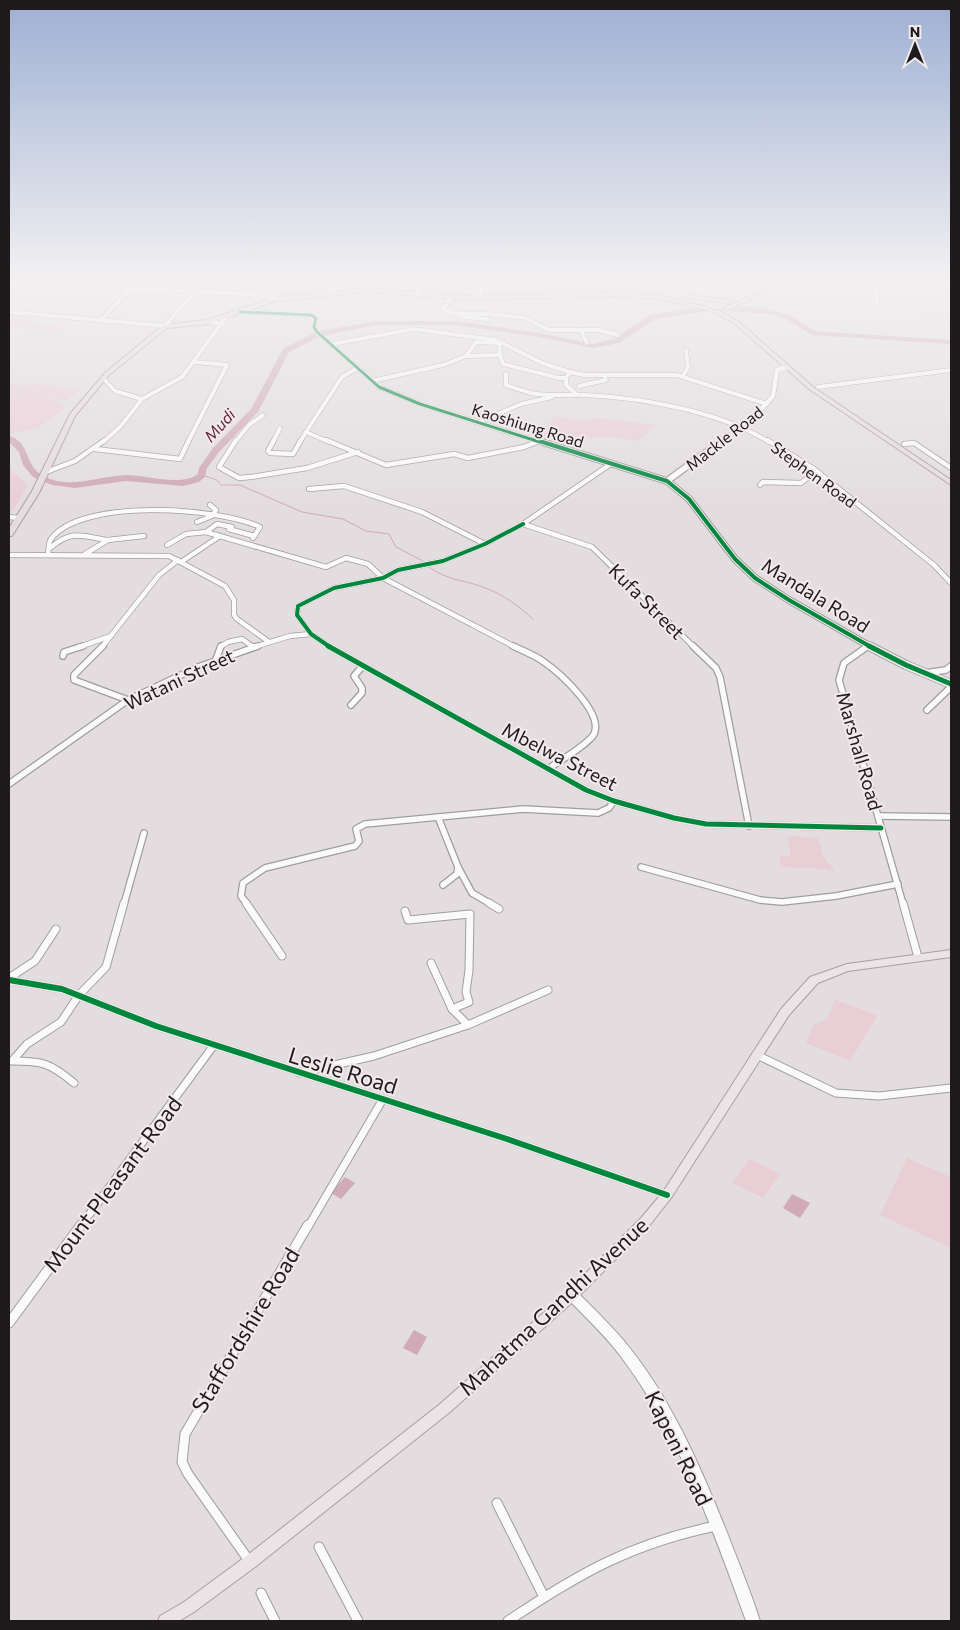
<svg xmlns="http://www.w3.org/2000/svg" width="960" height="1630" viewBox="0 0 960 1630" font-family="Commissioner,sans-serif">
<rect width="100%" height="100%" fill="#e3dddf"/>
<g fill="#e9ced6">
<path d="M 9,315 L 21,320 L 67,328 L 58,334 L 9,328 Z"/>
<path d="M 30,383 L 80,390 L 67,400 L 31,395 L 52,399 L 67,406 L 38,428 L 9,434 L 9,384 L 25,386 L 15,393 L 16,394 Z"/>
<path d="M 555,417 L 579,420 L 597,418 L 656,425 L 637,441 L 614,437 L 586,437 L 565,446 L 537,438 Z"/>
<path d="M 9,468 L 28,485 L 14,509 L 9,512 Z"/>
<path d="M 787,836 L 818,838 L 823,856 L 835,871 L 814,868 L 780,867 L 780,856 L 791,856 Z"/>
<path d="M 835,1000 L 878,1015 L 850,1061 L 806,1043 L 814,1025 L 827,1019 Z"/>
<path d="M 907,1158 L 951,1177 L 951,1248 L 880,1215 Z"/>
<path d="M 749,1159 L 781,1174 L 763,1198 L 732,1183 Z"/>
</g>
<g fill="#d0aab6">
<path d="M 345,1177 L 355,1183 L 341,1199 L 331,1193 Z"/>
<path d="M 792,1194 L 810,1203 L 800,1218 L 783,1208 Z"/>
<path d="M 414,1330 L 427,1337 L 417,1355 L 403,1348 Z"/>
</g>
<g fill="none" stroke-linecap="round" stroke-linejoin="round">
<g stroke="#d0aab6" stroke-width="1">
<path d="M 934,341 L 951,343"/>
<path d="M 202,475 L 217,480 L 221,485 L 240,485 L 302,512 L 343,519 L 366,531 L 389,534 L 396,547 L 423,561"/>
<path d="M 426,565 C 449,582 464,579 488,589 C 505,596 519,606 533,619"/>
</g>
<g fill="#d0aab6" fill-rule="evenodd">
<path d="M 705,307 L 708,307 L 708,311 L 655,319 L 619,343 L 593,348 L 539,337 L 455,325 L 375,325 L 321,336 L 289,352 L 258,412 L 219,452 L 207,468 L 205,477 L 199,482 L 183,486 L 126,481 L 75,488 L 52,485 L 33,477 L 23,465 L 19,452 L 9,442 L 9,436 C 29,441 25,463 39,473 C 65,492 98,476 126,475 C 146,475 182,487 198,474 L 199,468 L 213,448 L 251,409 L 283,349 L 316,332 L 375,321 L 455,321 L 539,333 L 593,344 L 614,339 L 650,315 Z"/>
<path d="M 731,307 L 756,307 L 775,311 L 791,316 L 814,331 L 951,340 L 951,344 L 812,335 L 786,319 L 771,314 L 728,311 L 728,307 Z"/>
</g>
<defs>
<g id="minor-far4">
<path d="M 845,277 L 874,288 L 877,291 L 877,301"/>
<path d="M 9,282 L 260,295 L 276,299"/>
<path d="M 755,282 L 772,277"/>
<path d="M 367,290 L 374,277"/>
<path d="M 227,293 L 241,277"/>
<path d="M 329,293 L 339,277"/>
<path d="M 416,294 L 424,277"/>
<path d="M 260,295 L 273,277"/>
<path d="M 479,298 L 486,277"/>
<path d="M 443,309 L 465,317 L 488,319"/>
<path d="M 443,309 L 451,297"/>
<path d="M 9,312 L 165,326 L 207,277"/>
<path d="M 459,314 L 488,314 L 525,318 L 549,330 L 598,330 L 618,335"/>
<path d="M 100,321 L 141,277"/>
<path d="M 208,322 L 223,324"/>
<path d="M 581,330 L 587,343"/>
<path d="M 476,342 L 499,343 L 500,355 L 466,356 Z"/>
<path d="M 332,344 L 414,329 L 496,340 L 542,363 L 570,372"/>
<path d="M 500,355 L 503,364 L 559,378 L 566,378 L 570,372 L 584,375 L 677,375 L 767,404"/>
<path d="M 506,374 L 506,385 C 514,388 523,391 531,393 C 548,397 568,394 585,395 C 643,398 719,411 769,442"/>
<path d="M 683,376 L 688,367 L 686,350"/>
<path d="M 103,378 L 115,391 L 142,399"/>
<path d="M 566,378 L 566,385 L 577,395"/>
<path d="M 372,381 L 443,365 L 466,356"/>
<path d="M 579,386 L 606,380 L 604,375"/>
<path d="M 818,387 L 951,370"/>
<path d="M 479,422 L 521,404 L 552,397"/>
<path d="M 103,442 L 120,427 L 142,399 L 182,377 L 226,317"/>
<path d="M 188,442 L 227,365 L 195,362"/>
<path d="M 235,442 L 249,425 L 263,415"/>
<path d="M 273,442 L 280,428"/>
<path d="M 300,442 L 306,432"/>
<path d="M 329,442 L 306,432 L 342,377 L 357,368"/>
</g>
<g id="minor-far3">
<path d="M 236,440 L 219,467 L 239,478 L 251,477 L 307,468 L 358,452"/>
<path d="M 274,440 L 268,451 L 270,453 L 293,454 L 301,440"/>
<path d="M 326,440 L 386,465 L 454,454 L 468,458 L 524,447 L 539,441"/>
<path d="M 767,440 L 814,469 L 934,565 L 951,583"/>
<path d="M 904,444 L 914,443 L 951,468"/>
<path d="M 95,449 L 180,459 L 189,440"/>
<path d="M 612,463 L 523,524 L 592,547 L 694,647"/>
<path d="M 46,472 L 75,461 L 105,440"/>
<path d="M 760,485 L 763,482 L 801,483 L 816,471"/>
<path d="M 309,489 L 344,486 L 422,512 L 485,544"/>
<path d="M 9,517 L 19,518"/>
<path d="M 197,522 L 212,516 L 216,510 L 210,505"/>
<path d="M 254,536 L 229,529 L 232,527 L 217,524 L 206,532 L 326,567 L 346,558 L 368,564 L 383,578 L 515,647"/>
<path d="M 167,545 L 186,534 L 206,532"/>
<path d="M 50,548 C 74,528 82,537 108,540"/>
<path d="M 48,554 C 49,549 48,543 51,539 C 81,498 218,507 260,527 L 253,538"/>
<path d="M 85,554 L 108,540 L 144,536"/>
<path d="M 9,555 L 169,556 L 225,586 L 234,600 L 234,615 L 237,619 L 269,642"/>
<path d="M 181,562 L 220,536"/>
<path d="M 79,647 L 111,636"/>
<path d="M 102,647 L 159,575 L 178,560"/>
<path d="M 220,647 L 228,642 L 242,639 L 253,647"/>
<path d="M 254,647 L 290,636 L 311,634"/>
<path d="M 330,647 L 311,634 L 297,615 L 298,606 L 334,588 L 383,578 L 398,570 L 443,561 L 485,544 L 523,524"/>
<path d="M 865,647 L 869,645"/>
</g>
<g id="minor-far2">
<path d="M 103,646 L 74,675 L 74,680 L 128,700"/>
<path d="M 251,646 L 253,647"/>
<path d="M 328,646 L 586,790 L 614,801 L 674,818 L 706,824 L 881,828"/>
<path d="M 513,646 C 523,651 535,655 544,662 C 560,673 604,713 594,734 C 589,744 558,762 548,769"/>
<path d="M 693,646 L 716,668 L 720,677 L 749,826"/>
<path d="M 868,646 L 844,663 L 839,680 L 903,904"/>
<path d="M 63,656 L 64,652 L 83,646"/>
<path d="M 216,659 L 221,646"/>
<path d="M 925,673 L 946,670 L 951,666"/>
<path d="M 351,705 L 362,693 L 362,688 L 354,676 L 361,668"/>
<path d="M 927,710 L 951,687"/>
<path d="M 9,784 L 128,700 L 198,667 L 258,646"/>
<path d="M 878,816 L 951,817"/>
<path d="M 438,817 L 458,867 L 457,874 L 443,885"/>
<path d="M 458,867 L 472,893 L 491,904"/>
<path d="M 641,867 L 760,900 L 782,902 L 836,896 L 898,884"/>
<path d="M 124,904 L 144,833"/>
<path d="M 247,904 L 241,896 L 243,883 L 265,868 L 355,846 L 359,841 L 356,829 L 365,824 L 523,809 L 598,813 L 609,808 L 614,801"/>
</g>
<g id="minor-far1">
<path d="M 246,903 L 282,956"/>
<path d="M 489,903 L 499,909"/>
<path d="M 903,903 L 918,957"/>
<path d="M 405,911 L 408,920 L 470,914 L 469,970 L 466,992 L 469,1002 L 452,1009"/>
<path d="M 431,963 L 452,1009 L 468,1025"/>
<path d="M 9,978 L 35,961 L 56,929"/>
<path d="M 9,980 L 62,989 L 156,1026 L 507,1139 L 667,1195"/>
<path d="M 757,1055 L 836,1093 L 879,1096 L 951,1088"/>
<path d="M 299,1073 L 374,1056 L 468,1025 L 548,990"/>
<path d="M 74,1083 C 50,1063 43,1061 12,1061 L 27,1044 L 61,1022 L 79,995 L 106,967 L 124,903"/>
<path d="M 80,1227 L 214,1045"/>
<path d="M 308,1227 L 383,1099"/>
</g>
<g id="minor">
<path d="M 9,1323 L 81,1225"/>
<path d="M 497,1503 L 544,1597"/>
<path d="M 319,1547 L 358,1621"/>
<path d="M 250,1562 L 188,1474 L 182,1462 L 185,1434 L 308,1225"/>
<path d="M 261,1593 L 275,1621"/>
<path d="M 508,1621 C 578,1574 632,1543 716,1526"/>
</g>
<g id="tertiary-far2">
<path d="M 240,312 L 311,315 L 316,318 L 314,327 L 317,332 L 379,387 L 420,404 L 540,442"/>
<path d="M 721,442 L 752,419 L 773,396 L 777,370 L 786,367"/>
</g>
<g id="tertiary-far1">
<path d="M 536,440 L 667,481 L 689,499 L 735,559 L 755,578 L 789,600 L 871,647"/>
<path d="M 667,481 L 723,440"/>
</g>
<path id="tertiary" d="M 869,646 L 906,665 L 951,684"/>
<path id="secondary" d="M 572,1289 L 576,1291 C 594,1309 613,1327 629,1347 C 673,1402 702,1470 728,1535 C 739,1564 751,1592 760,1621 L 746,1621 C 713,1530 680,1436 622,1358 C 606,1336 586,1318 568,1299 L 566,1295 L 568,1291 Z"/>
<path id="primary" d="M 951,950 L 951,957 L 848,971 L 818,983 L 789,1015 L 671,1198 L 649,1226 L 576,1299 L 450,1412 L 255,1567 L 194,1612 L 179,1621 L 158,1621 L 160,1616 L 184,1602 L 245,1557 L 440,1404 L 568,1291 L 641,1218 L 663,1192 L 781,1009 L 810,977 L 847,964 Z"/>
<g id="trunk">
<path d="M 525,277 L 540,277 L 612,289 L 609,291 Z"/>
<path d="M 791,277 L 799,277 L 727,310 L 722,309 Z"/>
<path d="M 367,288 L 466,296 L 615,292 L 659,295 L 710,308 L 707,310 L 659,299 L 615,296 L 466,300 L 367,292 L 277,301 L 208,324 L 167,328 L 109,375 L 75,416 L 39,493 L 12,536 L 9,536 L 9,528 L 31,493 L 70,414 L 105,373 L 163,325 L 207,320 L 276,297 Z"/>
<path d="M 688,295 L 729,300 L 732,302 L 729,304 L 686,298 L 685,297 Z"/>
<path d="M 713,310 L 717,310 L 738,321 L 813,387 L 951,480 L 951,485 L 809,389 L 734,323 L 713,312 Z"/>
</g>
</defs>
<use href="#minor-far4" stroke="#a19d9e" stroke-width="5"/>
<use href="#minor-far3" stroke="#a19d9e" stroke-width="6"/>
<use href="#minor-far2" stroke="#a19d9e" stroke-width="8"/>
<use href="#minor-far1" stroke="#a19d9e" stroke-width="9"/>
<use href="#minor" stroke="#a19d9e" stroke-width="11"/>
<use href="#tertiary-far2" stroke="#a19d9e" stroke-width="5.5"/>
<use href="#tertiary-far1" stroke="#a19d9e" stroke-width="8"/>
<use href="#tertiary" stroke="#a19d9e" stroke-width="10"/>
<use href="#secondary" stroke="#a19d9e" stroke-width="2"/>
<use href="#primary" stroke="#aa9da1" stroke-width="2"/>
<use href="#trunk" stroke="#aa9da1" stroke-width="2"/>
<use href="#minor-far4" stroke="#fbfafa" stroke-width="4"/>
<use href="#minor-far3" stroke="#fbfafa" stroke-width="4.5"/>
<use href="#minor-far2" stroke="#fbfafa" stroke-width="5.5"/>
<use href="#minor-far1" stroke="#fbfafa" stroke-width="7"/>
<use href="#minor" stroke="#fbfafa" stroke-width="9"/>
<use href="#tertiary-far2" stroke="#fbfafa" stroke-width="4.5"/>
<use href="#tertiary-far1" stroke="#fbfafa" stroke-width="5.5"/>
<use href="#tertiary" stroke="#fbfafa" stroke-width="8"/>
<use href="#secondary" fill="#fbfafa" fill-rule="evenodd"/>
<use href="#primary" fill="#ebe3e6" fill-rule="evenodd"/>
<use href="#trunk" fill="#e5dcdf" fill-rule="evenodd"/>
<path stroke="#c6c4c5" stroke-width="1" stroke-dasharray="4.5 2.5" stroke-linecap="butt" d="M 695,277 L 712,286 L 743,294 L 951,315"/>
<defs>
<path id="cycleway-far3" d="M 240,312 L 311,315 L 316,318 L 314,327 L 317,332 L 379,387 L 420,404 L 540,442"/>
<g id="cycleway-far2">
<path d="M 536,440 L 667,481 L 689,499 L 735,559 L 755,578 L 789,600 L 871,647"/>
<path d="M 330,647 L 311,634 L 297,615 L 298,606 L 334,588 L 383,578 L 398,570 L 443,561 L 485,544 L 523,524"/>
</g>
<g id="cycleway-far1">
<path d="M 328,646 L 586,790 L 614,801 L 674,818 L 706,824 L 881,828"/>
<path d="M 869,646 L 906,665 L 951,684"/>
</g>
<path id="cycleway" d="M 9,980 L 62,989 L 156,1026 L 507,1139 L 667,1195"/>
</defs>
<use href="#cycleway-far3" stroke="#f2e9eb" stroke-width="5"/>
<use href="#cycleway-far2" stroke="#f2e9eb" stroke-width="6"/>
<use href="#cycleway-far1" stroke="#f2e9eb" stroke-width="8"/>
<use href="#cycleway" stroke="#f2e9eb" stroke-width="9"/>
<use href="#cycleway-far3" stroke="#00873e" stroke-width="3"/>
<use href="#cycleway-far2" stroke="#00873e" stroke-width="4"/>
<use href="#cycleway-far1" stroke="#00873e" stroke-width="5"/>
<use href="#cycleway" stroke="#00873e" stroke-width="6"/>
</g>
<linearGradient id="sky" x2="0" y2="1"><stop stop-color="#9eb0d4"/><stop offset="0.55" stop-color="#f2f0f1"/><stop offset="1" stop-color="#f2f0f1" stop-opacity="0"/></linearGradient>
<rect width="960" height="505" fill="url(#sky)"/>
<g text-anchor="middle" dominant-baseline="central" stroke-width="4" stroke-linejoin="round" paint-order="stroke">
<g font-size="16" font-style="italic" fill="#672740" stroke="#f2e9eb">
<text transform="translate(219 425) rotate(-48)">Mudi</text>
</g>
<g font-size="16" fill="#1f1b1c" stroke="#f2e9eb">
<text transform="translate(528 425) rotate(17)">Kaoshiung Road</text>
<text transform="translate(724 438) rotate(-38)">Mackle Road</text>
<text transform="translate(814 474) rotate(36)">Stephen Road</text>
</g>
<g font-size="19" fill="#1f1b1c" stroke="#f2e9eb">
<text transform="translate(816 595) rotate(32)">Mandala Road</text>
<text transform="translate(647 601) rotate(45)">Kufa Street</text>
<text transform="translate(179 679) rotate(-25)">Watani Street</text>
<text transform="translate(860 751) rotate(74)">Marshall Road</text>
<text transform="translate(560 756) rotate(27)">Mbelwa Street</text>
</g>
<g font-size="22" fill="#1f1b1c" stroke="#f2e9eb">
<text transform="translate(343 1070) rotate(17)">Leslie Road</text>
<text transform="translate(112 1184) rotate(-53)">Mount Pleasant Road</text>
<text transform="translate(553 1306) rotate(-43)">Mahatma Gandhi Avenue</text>
<text transform="translate(245 1330) rotate(-59)">Staffordshire Road</text>
<text transform="translate(679 1448) rotate(64)">Kapeni Road</text>
</g>
</g>
<rect width="960" height="1630" fill="none" stroke="#1f1b1c" stroke-width="20"/>
<g transform="translate(915 45)" stroke="#f2e9eb" stroke-width="4" paint-order="stroke">
<path d="M0-4L9 19L0 12L-9 19Z" fill="#1f1b1c"/>
<text y="-8" font-size="14" font-weight="bold" text-anchor="middle" fill="#1f1b1c">N</text>
</g>
</svg>
